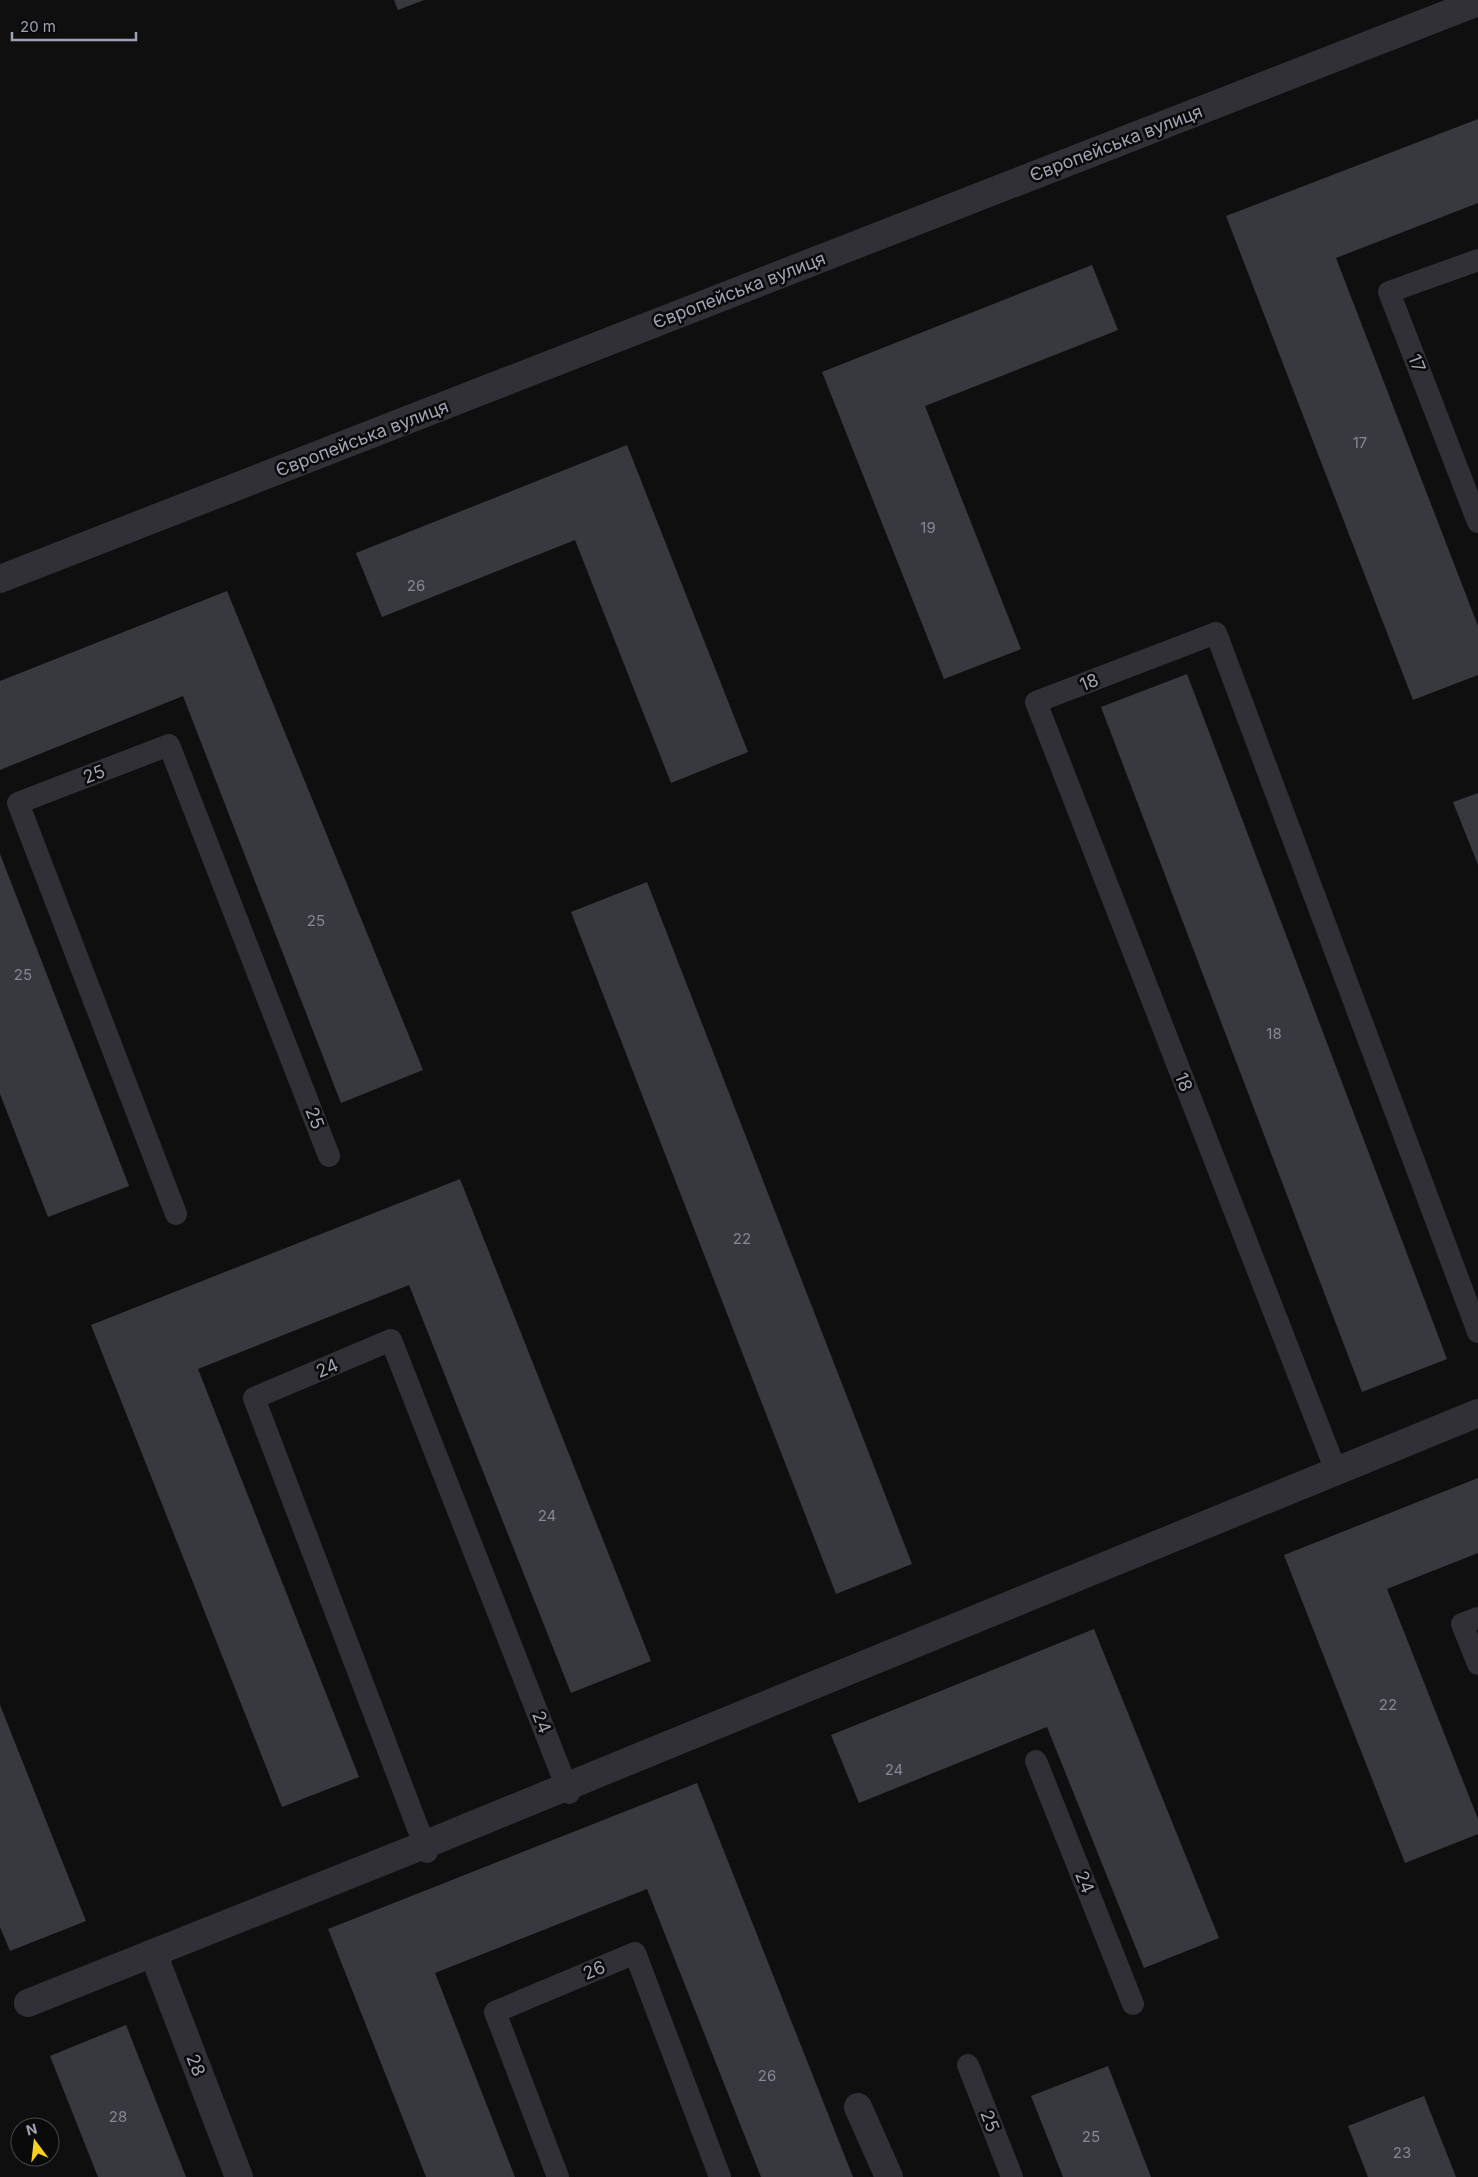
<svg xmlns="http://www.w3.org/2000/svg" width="1478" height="2177" viewBox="0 0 1478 2177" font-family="Inter,sans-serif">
<rect width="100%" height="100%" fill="#0f0f10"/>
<g fill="#38393e">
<path d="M 394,0 L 424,0 L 398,10 Z"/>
<path d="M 1478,119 L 1478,203 L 1336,258 L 1478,626 L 1478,675 L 1413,700 L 1226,216 Z"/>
<path d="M 1092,265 L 1118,330 L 925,406 L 1021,649 L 944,679 L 822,372 Z"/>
<path d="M 627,445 L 748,752 L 671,783 L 575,540 L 382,617 L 356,553 Z"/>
<path d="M 227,591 L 423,1070 L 341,1103 L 183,696 L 0,770 L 0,681 Z"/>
<path d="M 1187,674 L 1447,1359 L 1362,1392 L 1101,707 Z"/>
<path d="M 1478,793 L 1478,865 L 1453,802 Z"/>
<path d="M 0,854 L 129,1186 L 48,1217 L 0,1094 Z"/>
<path d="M 647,882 L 912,1564 L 836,1594 L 571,912 Z"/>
<path d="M 460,1179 L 651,1661 L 571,1693 L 409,1285 L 198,1369 L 359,1777 L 282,1807 L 91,1325 Z"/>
<path d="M 1478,1478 L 1478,1553 L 1387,1589 L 1478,1819 L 1478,1834 L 1405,1863 L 1284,1555 Z"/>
<path d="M 1094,1629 L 1219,1938 L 1144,1968 L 1047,1727 L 859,1803 L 831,1735 Z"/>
<path d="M 0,1705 L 86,1921 L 10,1951 L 0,1927 Z"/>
<path d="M 697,1783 L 853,2177 L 761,2177 L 647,1889 L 435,1973 L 515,2177 L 426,2177 L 328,1929 Z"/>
<path d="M 126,2025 L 186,2177 L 98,2177 L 50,2056 Z"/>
<path d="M 1108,2066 L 1151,2177 L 1063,2177 L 1031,2096 Z"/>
<path d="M 1424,2096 L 1456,2177 L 1368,2177 L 1348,2126 Z"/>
</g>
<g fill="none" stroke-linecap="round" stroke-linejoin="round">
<g stroke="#303036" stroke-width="22">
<path d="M 1478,260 L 1389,292 L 1478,522"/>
<path d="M 176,1214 L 18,803 L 169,745 L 329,1156"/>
<path d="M 1336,1471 L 1036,702 L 1216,633 L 1478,1332"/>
<path d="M 1478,1618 L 1462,1624 L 1478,1664"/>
<path d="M 1036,1761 L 1133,2004"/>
<path d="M 427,1852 L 254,1398 L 391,1340 L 569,1793"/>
<path d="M 968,2065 L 1012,2177"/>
<path d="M 558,2177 L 495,2012 L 635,1953 L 720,2177"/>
</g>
<g stroke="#303036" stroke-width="28">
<path d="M 0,579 L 1478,2"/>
<path d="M 153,1953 L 239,2177"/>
<path d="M 28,2003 L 424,1845 L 1478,1413"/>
<path d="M 858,2107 L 889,2177"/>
</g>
</g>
<g text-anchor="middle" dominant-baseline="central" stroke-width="5" stroke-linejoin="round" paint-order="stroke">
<g font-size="15" fill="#858895">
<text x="1360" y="442">17</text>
<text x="928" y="527">19</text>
<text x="416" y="585">26</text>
<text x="316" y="920">25</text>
<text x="23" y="974">25</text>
<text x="1274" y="1033">18</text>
<text x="742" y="1238">22</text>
<text x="547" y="1515">24</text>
<text x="1388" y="1704">22</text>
<text x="894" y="1769">24</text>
<text x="767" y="2075">26</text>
<text x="118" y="2116">28</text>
<text x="1091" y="2136">25</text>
<text x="1402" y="2152">23</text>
</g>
<g font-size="18" fill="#9fa2b2" stroke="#0a0a0b">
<text transform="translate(1116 143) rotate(-21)">Європейська вулиця</text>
<text transform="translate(739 290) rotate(-21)">Європейська вулиця</text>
<text transform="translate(1417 363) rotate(69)">17</text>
<text transform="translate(362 438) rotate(-21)">Європейська вулиця</text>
<text transform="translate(1089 682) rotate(-21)">18</text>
<text transform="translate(94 774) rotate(-21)">25</text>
<text transform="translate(1184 1082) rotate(69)">18</text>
<text transform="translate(315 1118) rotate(69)">25</text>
<text transform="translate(327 1368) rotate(-23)">24</text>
<text transform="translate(542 1722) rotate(68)">24</text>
<text transform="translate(1085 1882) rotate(68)">24</text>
<text transform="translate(594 1970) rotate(-23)">26</text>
<text transform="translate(196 2065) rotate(69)">28</text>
<text transform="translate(990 2121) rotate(69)">25</text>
</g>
</g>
<g transform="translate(35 2142) rotate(345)"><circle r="24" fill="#0a0a0b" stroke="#46474e"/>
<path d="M0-4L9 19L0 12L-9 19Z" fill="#f9d01e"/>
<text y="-8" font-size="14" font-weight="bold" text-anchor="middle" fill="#9fa2b2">N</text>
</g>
<path d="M12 32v8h124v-8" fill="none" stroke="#9fa2b2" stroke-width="2.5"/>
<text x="20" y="32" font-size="15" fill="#9fa2b2" stroke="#0a0a0b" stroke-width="4" paint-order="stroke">20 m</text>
</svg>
